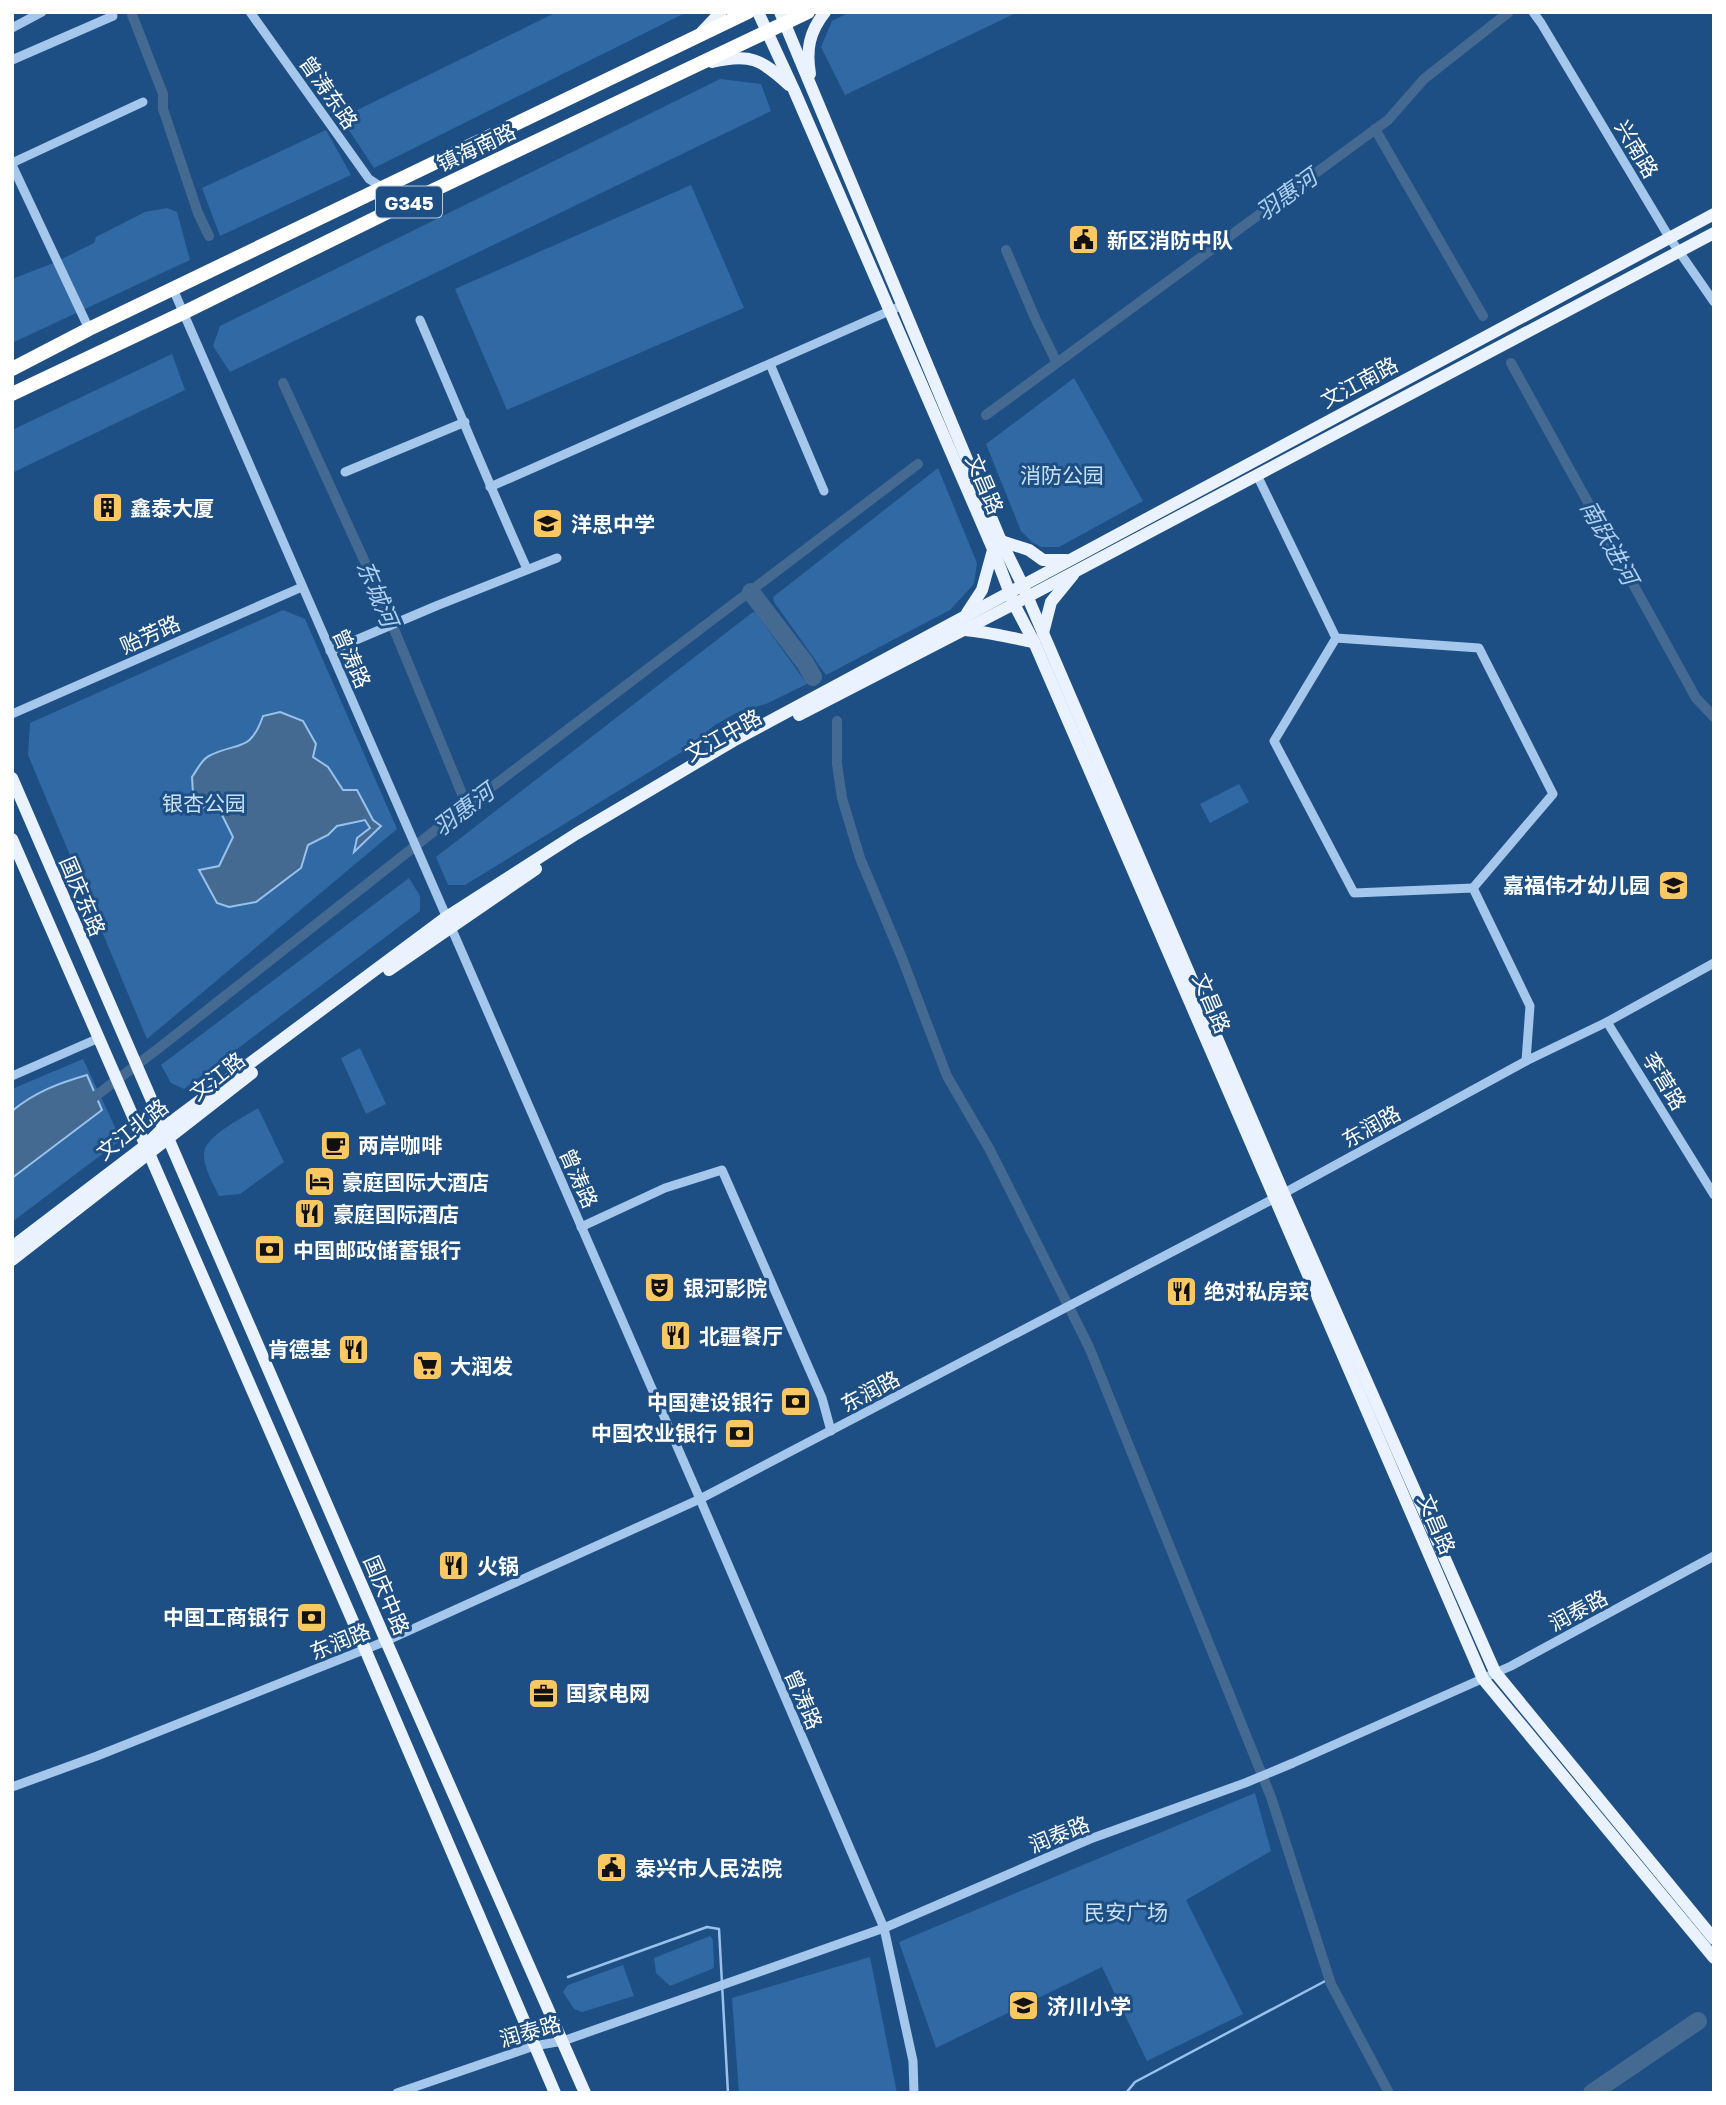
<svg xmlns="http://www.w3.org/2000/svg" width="1726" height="2105" viewBox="0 0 1726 2105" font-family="'Golos Text','Noto Sans SC',sans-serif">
<rect width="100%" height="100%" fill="#1d4f85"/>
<g fill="#3069a3">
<path d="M 557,12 L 687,12 L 374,168 L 341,118 Z"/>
<path d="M 850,12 L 1018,12 L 845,95 L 821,47 L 832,21 Z"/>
<path d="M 720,79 L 761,84 L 771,111 L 230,372 L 213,346 L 220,326 Z"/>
<path d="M 326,130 L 351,175 L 220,236 L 202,188 Z"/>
<path d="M 691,185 L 744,308 L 507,410 L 455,289 Z"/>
<path d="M 167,208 L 177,212 L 190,260 L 12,343 L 12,279 L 56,262 L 94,243 L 96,237 L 145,212 Z"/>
<path d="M 172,354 L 185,390 L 12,473 L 12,430 Z"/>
<path d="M 1074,378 L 1143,501 L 1059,547 L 1041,547 L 1032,542 L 1021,531 L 986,444 Z"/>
<path d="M 938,468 L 977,563 L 974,584 L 950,610 L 826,675 L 774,602 L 773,597 Z"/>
<path d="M 283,610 L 305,619 L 397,829 L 147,1039 L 28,755 L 30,723 Z"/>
<path d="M 753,612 L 756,613 L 807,684 L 766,704 L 740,711 L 715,725 L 685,750 L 465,885 L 448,885 L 436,857 Z"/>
<path d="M 1239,784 L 1249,802 L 1210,823 L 1200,804 Z"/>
<path d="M 409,878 L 420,896 L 420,911 L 184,1089 L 171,1083 L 161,1065 Z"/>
<path d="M 360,1048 L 386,1104 L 366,1114 L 341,1058 Z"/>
<path d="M 83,1059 L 121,1140 L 12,1222 L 12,1089 Z"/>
<path d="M 258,1108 L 284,1162 L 240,1194 L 219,1196 C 213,1183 203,1167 204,1153 C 206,1135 243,1118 258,1108 Z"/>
<path d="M 1255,1793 L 1271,1851 L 1186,1900 L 1243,2014 L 1147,2061 L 1102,1967 L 936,2048 L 899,1942 Z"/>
<path d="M 710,1936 L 713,1940 L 714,1968 L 670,1986 L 656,1973 L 654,1958 Z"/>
<path d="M 870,1957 L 897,2093 L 739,2093 L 732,1998 Z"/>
<path d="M 623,1965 L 634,1996 L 582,2012 L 574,2009 L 563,1992 L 568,1985 Z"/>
</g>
<g fill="#456a91" stroke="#98c2ec" stroke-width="2">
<path d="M 280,712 L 303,721 L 316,744 L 313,757 L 328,767 L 343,790 L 357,790 L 373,820 L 381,826 L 354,852 L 357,838 L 370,828 L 365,820 L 337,826 L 328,835 L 308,845 L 301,868 L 256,902 L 229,907 L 217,903 L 199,870 L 219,866 L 233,837 L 217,805 L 203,808 L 193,793 L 192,777 C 197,770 202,759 209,756 C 237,741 250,754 263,716 Z"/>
<path d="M 87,1075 L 102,1110 L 12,1178 L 12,1111 C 35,1092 59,1083 87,1075 Z"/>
</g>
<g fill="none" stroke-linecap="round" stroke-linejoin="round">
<g stroke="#98c2ec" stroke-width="2.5">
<path d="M 568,1977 L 707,1927 L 719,1929 L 728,2093"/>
<path d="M 1126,2093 L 1135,2082 L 1329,1979"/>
</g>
<g stroke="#456a91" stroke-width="10">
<path d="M 131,12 L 163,94 L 163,109 L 198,213 L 209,236"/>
<path d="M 1375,129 L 1483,316"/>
<path d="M 1006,250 L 1035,318 L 1057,363"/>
<path d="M 1511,363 L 1696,698 L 1714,717"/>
<path d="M 283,383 L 380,595 L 467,806"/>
<path d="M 986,415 L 1388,120 L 1424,79 L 1509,12"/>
<path d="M 837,721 L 837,764 L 842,798 L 860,858 L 902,958 L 947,1076 L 990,1150 L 1089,1347 L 1271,1797 L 1331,1984 L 1389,2093"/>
<path d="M 85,1104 L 159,1048 L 447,821 L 918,464"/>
</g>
<g stroke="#456a91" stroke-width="18">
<path d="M 751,592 L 805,663 L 813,677"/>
<path d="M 1592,2093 L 1698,2021"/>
</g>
<g stroke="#a4c7eb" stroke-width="9">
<path d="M 250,12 L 369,179 L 383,188"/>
<path d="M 1533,12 L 1541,23 L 1669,237 L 1714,302"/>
<path d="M 12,28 L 42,12"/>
<path d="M 12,60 L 113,16"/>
<path d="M 12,163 L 143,102"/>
<path d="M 12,165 L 89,329"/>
<path d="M 173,289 L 700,1499 L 884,1928 L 913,2061 L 914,2093"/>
<path d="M 420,320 C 456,403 490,487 527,569"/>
<path d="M 770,364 L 824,491"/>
<path d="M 345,472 L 465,422"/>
<path d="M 1257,475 L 1336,638 L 1274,741 L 1354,893 L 1473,888 L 1530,1006 L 1526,1061"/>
<path d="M 490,487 L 903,305"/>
<path d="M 1336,638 L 1479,648 L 1553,794 L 1473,888"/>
<path d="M 330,651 L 436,606 L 557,558"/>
<path d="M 12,714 L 302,587"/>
<path d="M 1607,1022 L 1714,1195"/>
<path d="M 12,1076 L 99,1038"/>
<path d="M 581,1227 L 665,1188 L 722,1170 L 822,1398 L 831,1431"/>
<path d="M 12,1787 L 97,1756 L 386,1641 L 700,1499 L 1275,1198 L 1526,1061 L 1607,1022 L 1714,963"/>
<path d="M 397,2093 L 534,2046 L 563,2041 L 884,1928 L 1090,1839 L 1245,1783 L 1293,1763 L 1511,1666 L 1714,1556"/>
</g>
<g stroke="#e9f2fe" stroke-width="12">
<path d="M 758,12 L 794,90 L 993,549 L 1014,604 L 1034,642 L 1483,1679 L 1714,1958"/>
<path d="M 780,12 L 1001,541 L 1022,584 L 1284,1194 L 1495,1672 L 1714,1939"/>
<path d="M 702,32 L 721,12"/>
<path d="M 712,62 C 750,53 761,59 789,85"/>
<path d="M 810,74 C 806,50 809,32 825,12"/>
<path d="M 1001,541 L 1029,550 L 1043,560 L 1066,560"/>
<path d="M 967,613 L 982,590 L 993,550"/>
<path d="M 965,630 C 989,632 1011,638 1034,642"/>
<path d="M 1043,633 L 1051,602 L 1073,575"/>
<path d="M 799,715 L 1014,604 L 1714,233"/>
<path d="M 12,778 L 386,1641 L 585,2093"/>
<path d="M 12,839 L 365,1649 L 555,2093"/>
<path d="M 389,970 L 536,869"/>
<path d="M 12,1247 L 146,1145 L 163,1128 L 445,918 L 576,834 L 733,741 L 1714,214"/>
<path d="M 12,1260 L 252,1073"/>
</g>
<g stroke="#fff" stroke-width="14">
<path d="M 12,369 L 89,329 L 748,12"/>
<path d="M 12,394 L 183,313 L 394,209 L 808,12"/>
</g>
</g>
<defs>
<symbol id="civic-square" viewBox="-11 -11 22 22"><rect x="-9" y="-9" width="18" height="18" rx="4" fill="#fac863" stroke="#1d4f85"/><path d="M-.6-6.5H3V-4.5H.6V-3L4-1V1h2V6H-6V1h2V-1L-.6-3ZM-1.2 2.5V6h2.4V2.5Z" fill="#111"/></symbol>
<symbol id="building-square" viewBox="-11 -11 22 22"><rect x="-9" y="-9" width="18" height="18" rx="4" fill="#fac863" stroke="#1d4f85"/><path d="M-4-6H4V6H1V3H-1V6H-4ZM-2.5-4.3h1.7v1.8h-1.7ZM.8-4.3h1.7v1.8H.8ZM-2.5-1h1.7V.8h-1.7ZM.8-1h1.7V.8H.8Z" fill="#111"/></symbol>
<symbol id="school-square" viewBox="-11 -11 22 22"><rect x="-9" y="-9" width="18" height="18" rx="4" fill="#fac863" stroke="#1d4f85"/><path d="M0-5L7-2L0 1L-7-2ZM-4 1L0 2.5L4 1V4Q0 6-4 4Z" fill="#111"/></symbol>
<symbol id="cafe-square" viewBox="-11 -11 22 22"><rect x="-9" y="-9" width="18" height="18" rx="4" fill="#fac863" stroke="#1d4f85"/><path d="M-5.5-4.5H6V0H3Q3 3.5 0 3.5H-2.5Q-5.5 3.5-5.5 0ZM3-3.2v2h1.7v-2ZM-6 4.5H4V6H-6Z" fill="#111"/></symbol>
<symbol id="hotel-square" viewBox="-11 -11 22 22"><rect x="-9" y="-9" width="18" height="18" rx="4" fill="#fac863" stroke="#1d4f85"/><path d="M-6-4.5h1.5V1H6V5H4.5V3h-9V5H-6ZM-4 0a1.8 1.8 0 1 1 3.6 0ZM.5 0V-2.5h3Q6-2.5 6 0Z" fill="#111"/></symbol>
<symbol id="restaurant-square" viewBox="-11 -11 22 22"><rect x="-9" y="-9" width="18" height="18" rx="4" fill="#fac863" stroke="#1d4f85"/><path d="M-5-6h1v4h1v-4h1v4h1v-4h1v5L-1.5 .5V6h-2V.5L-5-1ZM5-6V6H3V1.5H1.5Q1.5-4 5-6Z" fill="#111"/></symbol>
<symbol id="bank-square" viewBox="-11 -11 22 22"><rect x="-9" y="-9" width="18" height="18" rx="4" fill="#fac863" stroke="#1d4f85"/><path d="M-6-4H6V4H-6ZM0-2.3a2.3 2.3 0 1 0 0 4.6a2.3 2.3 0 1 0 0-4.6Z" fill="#111"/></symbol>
<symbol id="theatre-square" viewBox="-11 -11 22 22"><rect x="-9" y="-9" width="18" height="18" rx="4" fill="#fac863" stroke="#1d4f85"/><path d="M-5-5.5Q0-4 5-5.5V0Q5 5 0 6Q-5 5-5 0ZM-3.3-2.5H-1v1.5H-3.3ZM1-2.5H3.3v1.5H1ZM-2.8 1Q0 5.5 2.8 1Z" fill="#111"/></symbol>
<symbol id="supermarket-square" viewBox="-11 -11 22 22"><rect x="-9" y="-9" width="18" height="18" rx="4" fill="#fac863" stroke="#1d4f85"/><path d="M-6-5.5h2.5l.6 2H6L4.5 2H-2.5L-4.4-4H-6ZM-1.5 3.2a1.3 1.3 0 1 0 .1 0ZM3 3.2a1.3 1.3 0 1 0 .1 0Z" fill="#111"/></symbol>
<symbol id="office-square" viewBox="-11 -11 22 22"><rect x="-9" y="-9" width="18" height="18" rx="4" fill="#fac863" stroke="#1d4f85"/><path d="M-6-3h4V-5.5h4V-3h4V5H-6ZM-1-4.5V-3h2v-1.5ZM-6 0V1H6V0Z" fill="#111"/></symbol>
</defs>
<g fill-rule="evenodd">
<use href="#civic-square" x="1066" y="222" width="35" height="35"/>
<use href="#building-square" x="90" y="490" width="35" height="35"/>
<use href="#school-square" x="530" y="506" width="35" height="35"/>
<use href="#school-square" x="1656" y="868" width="35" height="35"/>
<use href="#cafe-square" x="318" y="1128" width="35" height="35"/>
<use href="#hotel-square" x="302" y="1164" width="35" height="35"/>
<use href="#restaurant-square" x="292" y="1196" width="35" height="35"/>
<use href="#bank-square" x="252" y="1232" width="35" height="35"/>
<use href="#theatre-square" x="642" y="1270" width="35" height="35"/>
<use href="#restaurant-square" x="1164" y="1274" width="35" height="35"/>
<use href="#restaurant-square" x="658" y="1318" width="35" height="35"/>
<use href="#restaurant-square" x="336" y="1332" width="35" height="35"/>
<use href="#supermarket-square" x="410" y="1348" width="35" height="35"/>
<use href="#bank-square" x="778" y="1384" width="35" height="35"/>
<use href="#bank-square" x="722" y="1416" width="35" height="35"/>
<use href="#restaurant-square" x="436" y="1548" width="35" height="35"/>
<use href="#bank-square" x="294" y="1600" width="35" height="35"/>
<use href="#office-square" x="526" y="1676" width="35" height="35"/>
<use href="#civic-square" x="594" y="1850" width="35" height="35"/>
<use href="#school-square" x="1006" y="1988" width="35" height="35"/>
</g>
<g text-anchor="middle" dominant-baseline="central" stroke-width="6" stroke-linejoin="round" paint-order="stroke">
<rect fill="#1d4f85" stroke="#bbcada" stroke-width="2" x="376" y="186.5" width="66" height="31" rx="5"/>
<g font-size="19" font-weight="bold" fill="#fff">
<text x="409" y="202">G345</text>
</g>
<g font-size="21" fill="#fff" stroke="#1d4f85">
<text transform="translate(329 92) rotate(55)">曾涛东路</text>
<text transform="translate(476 147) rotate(-25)">镇海南路</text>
<text transform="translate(1637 149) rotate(59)">兴南路</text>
<text transform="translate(1359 382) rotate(-28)">文江南路</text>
<text transform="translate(985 484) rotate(67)">文昌路</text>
<text transform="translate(150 634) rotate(-24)">贻芳路</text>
<text transform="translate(352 658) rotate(66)">曾涛路</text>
<text transform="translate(723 735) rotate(-29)">文江中路</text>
<text transform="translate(83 896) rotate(67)">国庆东路</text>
<text transform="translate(1212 1003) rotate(67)">文昌路</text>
<text transform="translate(217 1076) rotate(-38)">文江路</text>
<text transform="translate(1665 1081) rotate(59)">李营路</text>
<text transform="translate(1371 1126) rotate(-29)">东润路</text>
<text transform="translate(132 1129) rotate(-38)">文江北路</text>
<text transform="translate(579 1178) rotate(66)">曾涛路</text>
<text transform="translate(870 1391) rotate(-28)">东润路</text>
<text transform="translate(1437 1524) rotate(67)">文昌路</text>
<text transform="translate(387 1595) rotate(67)">国庆中路</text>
<text transform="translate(1578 1610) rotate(-28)">润泰路</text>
<text transform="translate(340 1641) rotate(-22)">东润路</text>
<text transform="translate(804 1699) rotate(67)">曾涛路</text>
<text transform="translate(1059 1834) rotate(-22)">润泰路</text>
<text transform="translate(530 2031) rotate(-16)">润泰路</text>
</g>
<g font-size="21" font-weight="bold" fill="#fff" stroke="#1d4f85" text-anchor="start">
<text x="1107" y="240">新区消防中队</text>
<text x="130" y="508">鑫泰大厦</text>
<text x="571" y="524">洋思中学</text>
<text x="1650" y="885" text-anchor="end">嘉福伟才幼儿园</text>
<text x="358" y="1145">两岸咖啡</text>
<text x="342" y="1182">豪庭国际大酒店</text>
<text x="333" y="1214">豪庭国际酒店</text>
<text x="293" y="1250">中国邮政储蓄银行</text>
<text x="683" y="1288">银河影院</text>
<text x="1204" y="1291">绝对私房菜</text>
<text x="699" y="1336">北疆餐厅</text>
<text x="331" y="1349" text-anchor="end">肯德基</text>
<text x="450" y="1366">大润发</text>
<text x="773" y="1402" text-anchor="end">中国建设银行</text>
<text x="717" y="1433" text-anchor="end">中国农业银行</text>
<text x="477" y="1566">火锅</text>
<text x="289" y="1617" text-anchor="end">中国工商银行</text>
<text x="566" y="1693">国家电网</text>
<text x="635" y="1868">泰兴市人民法院</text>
<text x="1047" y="2006">济川小学</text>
</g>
<g font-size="21" fill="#c9e0f8" stroke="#1d4f85">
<text x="1062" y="475">消防公园</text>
<text x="204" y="803">银杏公园</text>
<text x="1126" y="1912">民安广场</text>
</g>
<g font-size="23" font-style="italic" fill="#b0d1f2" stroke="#1d4f85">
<text transform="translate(1286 194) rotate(-36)">羽惠河</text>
<text transform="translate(1610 542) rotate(61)">南跃进河</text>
<text transform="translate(378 593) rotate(67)">东城河</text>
<text transform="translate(463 809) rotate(-37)">羽惠河</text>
</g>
</g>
<rect width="1726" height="2105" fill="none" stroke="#ffffff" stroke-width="28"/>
</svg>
